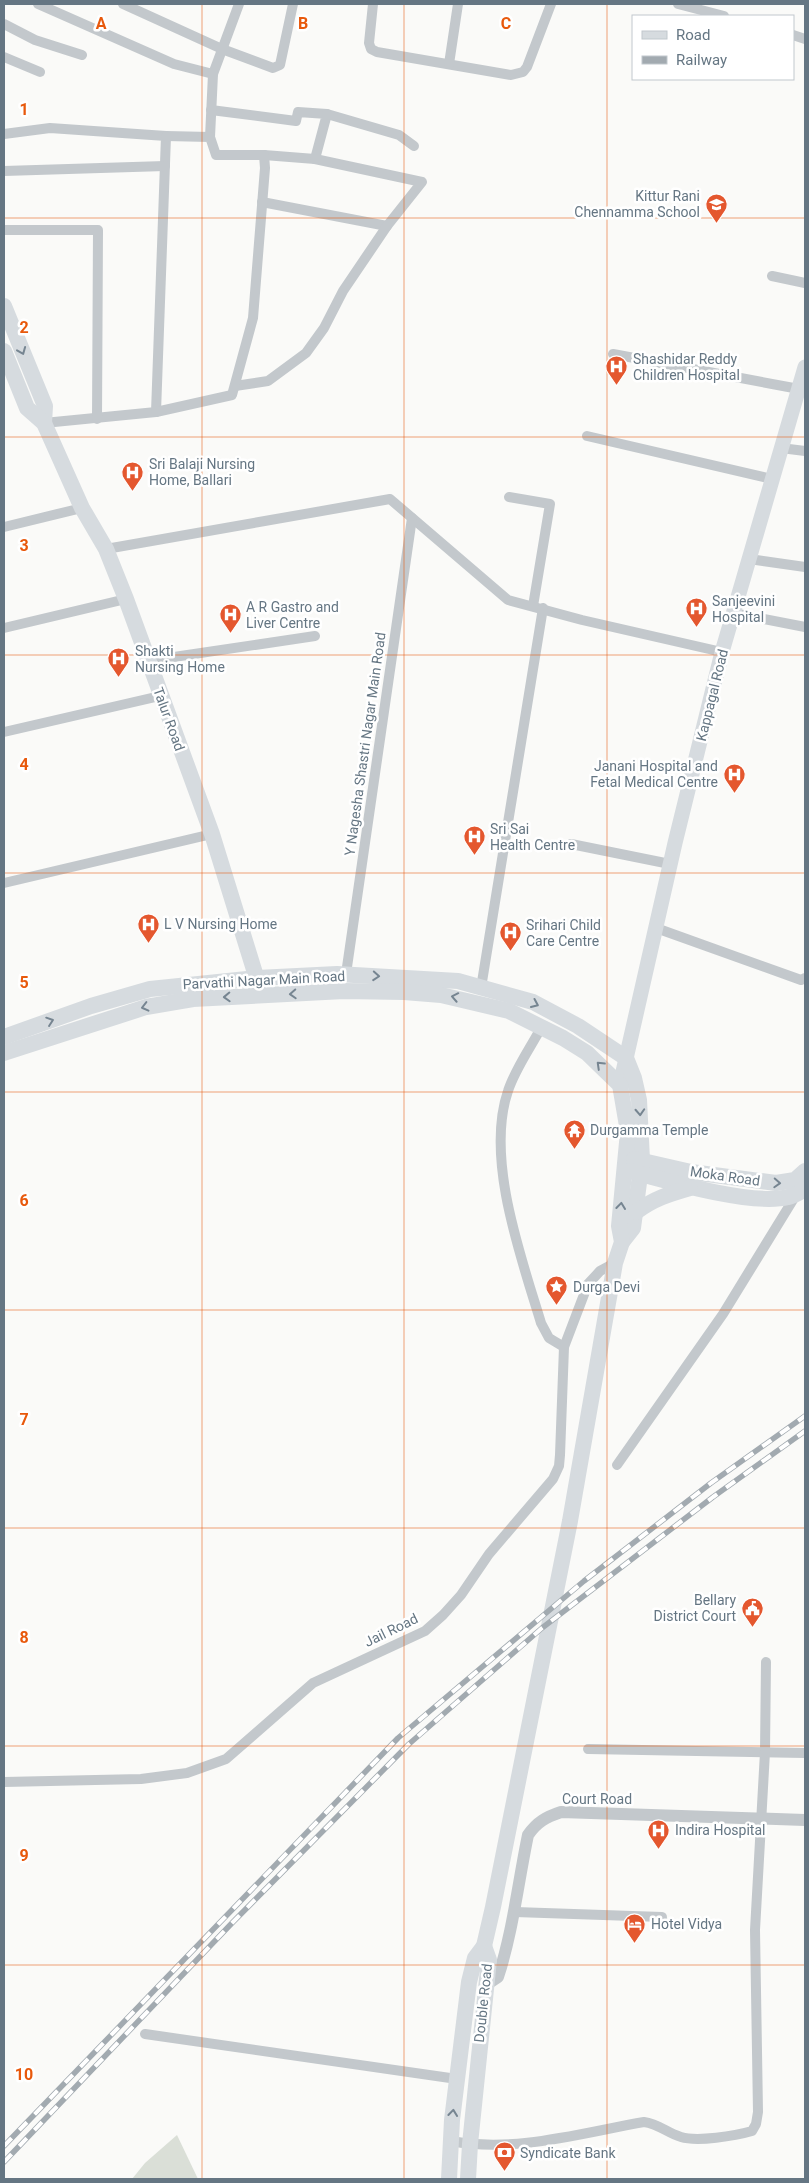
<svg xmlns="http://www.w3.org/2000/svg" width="809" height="2183" viewBox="0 0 809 2183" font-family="Roboto,sans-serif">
<rect width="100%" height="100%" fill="#fafaf8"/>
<path fill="#dadfd7" d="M 177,2135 L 198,2179 L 132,2179 L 145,2163 Z"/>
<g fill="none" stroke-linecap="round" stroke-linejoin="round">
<g stroke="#c3c8cc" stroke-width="10">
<path d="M 38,4 L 174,64 L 213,74"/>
<path d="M 123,4 L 222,49 L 273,68 L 280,65 L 293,4"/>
<path d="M 373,4 L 369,43 L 371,49 L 377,52 L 511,75 L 523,72 L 527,67 L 551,4"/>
<path d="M 678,4 L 724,16"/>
<path d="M 4,24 L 35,40 L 82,55"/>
<path d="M 793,35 L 805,39"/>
<path d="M 4,57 L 40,72"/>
<path d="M 449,64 L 458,4"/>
<path d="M 211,110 L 296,121 L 298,112 L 327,114 L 315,159 L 264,155"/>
<path d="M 327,114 L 399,135 L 414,146"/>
<path d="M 4,134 L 50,128 L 166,136 L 156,412 L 44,423"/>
<path d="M 210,137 L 213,74 L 239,4"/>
<path d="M 4,171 L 165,166"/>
<path d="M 262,202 L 387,226"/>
<path d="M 4,230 L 98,230 L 97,419"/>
<path d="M 772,276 L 805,283"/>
<path d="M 613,354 L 799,389"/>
<path d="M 235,386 L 268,381 L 306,353 L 324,328 L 343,291 L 387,226 L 422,182 L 315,159"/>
<path d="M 156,412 L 232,395 L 253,318 L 265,168 L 264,155 L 216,155 L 210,137 L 166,136"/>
<path d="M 587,436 L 772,479"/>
<path d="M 781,448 L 805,451"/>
<path d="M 509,497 L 550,504 L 533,606"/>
<path d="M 4,527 L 82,508"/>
<path d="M 106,549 L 390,499 L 508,600 L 582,620 L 722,652"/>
<path d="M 749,559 L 805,567"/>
<path d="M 733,613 L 805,627"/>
<path d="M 4,628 L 126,599"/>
<path d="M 147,661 L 315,636"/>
<path d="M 4,732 L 160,696"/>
<path d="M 571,844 L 670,864"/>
<path d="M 4,883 L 212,834"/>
<path d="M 656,928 L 801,980 L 805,978"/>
<path d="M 346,974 L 412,518"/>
<path d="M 481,988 L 543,608"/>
<path d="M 542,1026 C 531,1047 515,1069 508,1091 C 485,1158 521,1257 541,1323 L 549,1338 L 564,1347"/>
<path d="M 617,1465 L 723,1314 L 796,1195"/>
<path d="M 588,1749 L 805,1753"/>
<path d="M 4,1782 L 141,1779 L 187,1773 L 226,1759 L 313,1683 L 425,1631 L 443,1615 L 461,1595 L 489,1554 L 553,1479 L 559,1466 L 560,1455 L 564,1347 L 588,1284 L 600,1271 L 615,1263"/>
<path d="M 515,1912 L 662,1917"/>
<path d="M 145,2034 L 457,2079"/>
<path d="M 451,2141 C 515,2153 581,2133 644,2122 C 659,2124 667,2133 681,2137 C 697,2142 735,2136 752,2131 L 756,2124 L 758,2112 L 755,1930 L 765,1752 L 766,1662"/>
</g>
<path stroke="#c3c8cc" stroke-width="12" d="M 486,1985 L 498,1977 C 513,1931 518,1883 528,1835 C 537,1822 546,1817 561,1812 L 805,1820"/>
<path stroke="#d6dbdf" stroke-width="15" d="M 620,1085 L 675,843 L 722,652 L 805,367"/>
<g stroke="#d6dbdf" stroke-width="16">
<path d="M 4,306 L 45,406 L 44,423"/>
<path d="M 4,351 L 27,408 L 44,423 L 82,508 L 106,549 L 126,599 L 212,834 L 259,986"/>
<path d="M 4,1037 L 91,1006 L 150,989 L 257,978 L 337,974 L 458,981 L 533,1002 L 578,1026 L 626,1058 L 634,1078 L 639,1100 L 642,1160 L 633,1228 L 622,1242"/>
<path d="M 4,1053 L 146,1007 L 193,999 L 344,991 L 404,992 L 441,995 L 509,1011 L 563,1038 L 587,1053 L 620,1085 L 628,1132 L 619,1226 L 622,1242 L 615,1263 L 570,1521 L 493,1907 L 484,1946 L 475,1958 L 469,1982 L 452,2120 L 449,2179"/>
<path d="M 634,1159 L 691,1172 L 776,1183 L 795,1180 L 805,1171"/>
<path d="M 630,1171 C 667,1181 752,1206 788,1197 C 794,1196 800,1192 805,1189"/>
<path d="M 636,1212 C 653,1199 669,1194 690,1188"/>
<path d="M 468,2179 L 470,2144 L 489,1960 L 484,1946"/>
</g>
<defs>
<g id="rail">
<path d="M 4,2146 L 398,1738 L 584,1581 L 711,1483 L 805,1416"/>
<path d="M 4,2162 L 232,1923 L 409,1744 L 542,1628 L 713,1497 L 805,1431"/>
</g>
</defs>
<use href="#rail" stroke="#a2aab0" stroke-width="5.5"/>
<use href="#rail" stroke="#fff" stroke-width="4" stroke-dasharray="11" stroke-linecap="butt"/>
</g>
<defs><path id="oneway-chevron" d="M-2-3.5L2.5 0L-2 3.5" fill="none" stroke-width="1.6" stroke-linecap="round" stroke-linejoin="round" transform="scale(1.25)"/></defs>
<g stroke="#768591">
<use href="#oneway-chevron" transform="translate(22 351) rotate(68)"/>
<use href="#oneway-chevron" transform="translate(376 976) rotate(4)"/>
<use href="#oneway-chevron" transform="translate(293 994) rotate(177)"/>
<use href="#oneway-chevron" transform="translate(227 997) rotate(178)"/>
<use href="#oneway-chevron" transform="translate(455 997) rotate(-169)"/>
<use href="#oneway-chevron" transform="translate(535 1004) rotate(24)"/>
<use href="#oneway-chevron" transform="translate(145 1007) rotate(166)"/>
<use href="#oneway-chevron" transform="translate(50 1021) rotate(-19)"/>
<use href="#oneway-chevron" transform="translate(600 1065) rotate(-136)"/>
<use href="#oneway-chevron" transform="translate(640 1112) rotate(87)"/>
<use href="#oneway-chevron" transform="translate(777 1183) rotate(3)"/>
<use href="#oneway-chevron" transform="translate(621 1206) rotate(-83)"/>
<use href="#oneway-chevron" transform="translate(453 2113) rotate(-84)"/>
</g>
<path fill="none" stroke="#e8590c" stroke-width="1" stroke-opacity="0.55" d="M 202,4 L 202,2179M 404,4 L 404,2179M 607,4 L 607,2179M 4,218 L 805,218M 4,437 L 805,437M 4,655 L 805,655M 4,873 L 805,873M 4,1092 L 805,1092M 4,1310 L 805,1310M 4,1528 L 805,1528M 4,1746 L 805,1746M 4,1965 L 805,1965"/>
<defs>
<symbol id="school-pin" viewBox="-11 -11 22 30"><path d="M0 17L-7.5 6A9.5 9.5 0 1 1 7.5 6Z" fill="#e4572e" stroke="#fff"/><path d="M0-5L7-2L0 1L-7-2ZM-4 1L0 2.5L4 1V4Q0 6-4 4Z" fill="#fff"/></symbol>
<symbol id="hospital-pin" viewBox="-11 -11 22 30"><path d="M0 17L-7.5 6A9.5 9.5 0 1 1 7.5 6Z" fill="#e4572e" stroke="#fff"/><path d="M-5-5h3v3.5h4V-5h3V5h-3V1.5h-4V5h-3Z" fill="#fff"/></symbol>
<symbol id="temple-pin" viewBox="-11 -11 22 30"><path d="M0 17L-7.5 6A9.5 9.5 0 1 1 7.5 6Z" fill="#e4572e" stroke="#fff"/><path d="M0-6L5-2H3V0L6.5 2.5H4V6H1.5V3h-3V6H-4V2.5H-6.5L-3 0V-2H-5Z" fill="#fff"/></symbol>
<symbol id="sight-pin" viewBox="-11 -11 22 30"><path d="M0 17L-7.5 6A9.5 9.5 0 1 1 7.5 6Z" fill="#e4572e" stroke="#fff"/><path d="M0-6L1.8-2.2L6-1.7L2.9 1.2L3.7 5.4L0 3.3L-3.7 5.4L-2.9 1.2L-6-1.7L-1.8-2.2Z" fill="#fff"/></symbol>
<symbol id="civic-pin" viewBox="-11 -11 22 30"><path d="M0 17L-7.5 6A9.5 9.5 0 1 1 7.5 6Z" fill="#e4572e" stroke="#fff"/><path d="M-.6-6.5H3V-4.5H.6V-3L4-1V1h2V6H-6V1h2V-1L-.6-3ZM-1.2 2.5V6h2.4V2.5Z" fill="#fff"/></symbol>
<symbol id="hotel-pin" viewBox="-11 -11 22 30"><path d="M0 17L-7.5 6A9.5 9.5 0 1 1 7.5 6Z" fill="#e4572e" stroke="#fff"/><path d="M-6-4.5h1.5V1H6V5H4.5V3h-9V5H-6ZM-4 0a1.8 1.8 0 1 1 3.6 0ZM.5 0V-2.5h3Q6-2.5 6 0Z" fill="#fff"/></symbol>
<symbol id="bank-pin" viewBox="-11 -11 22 30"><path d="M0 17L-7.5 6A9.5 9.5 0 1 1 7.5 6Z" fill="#e4572e" stroke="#fff"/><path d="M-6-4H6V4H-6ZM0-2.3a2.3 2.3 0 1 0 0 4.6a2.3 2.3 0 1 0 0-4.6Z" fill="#fff"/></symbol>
</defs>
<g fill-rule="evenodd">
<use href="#school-pin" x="704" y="192" width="25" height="34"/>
<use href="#hospital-pin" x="604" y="354" width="25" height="34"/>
<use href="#hospital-pin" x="120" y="460" width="25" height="34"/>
<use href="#hospital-pin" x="684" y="596" width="25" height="34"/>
<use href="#hospital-pin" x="218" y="602" width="25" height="34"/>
<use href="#hospital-pin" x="106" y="646" width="25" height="34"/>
<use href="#hospital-pin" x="722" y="762" width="25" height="34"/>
<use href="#hospital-pin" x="462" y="824" width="25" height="34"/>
<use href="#hospital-pin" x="136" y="912" width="25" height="34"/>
<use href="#hospital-pin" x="498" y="920" width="25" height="34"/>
<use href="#temple-pin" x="562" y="1118" width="25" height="34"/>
<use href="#sight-pin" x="544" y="1274" width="25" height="34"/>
<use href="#civic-pin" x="740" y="1596" width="25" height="34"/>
<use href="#hospital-pin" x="646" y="1818" width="25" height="34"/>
<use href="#hotel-pin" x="622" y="1912" width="25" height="34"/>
<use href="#bank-pin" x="492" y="2140" width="25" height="34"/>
</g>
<g text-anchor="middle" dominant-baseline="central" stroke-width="5" stroke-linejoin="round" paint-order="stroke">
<g font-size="14" fill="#657683" stroke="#fff" text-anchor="start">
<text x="700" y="196" text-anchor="end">Kittur Rani<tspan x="700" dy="16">Chennamma School</tspan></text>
<text x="633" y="359">Shashidar Reddy<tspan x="633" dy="16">Children Hospital</tspan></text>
<text x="149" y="464">Sri Balaji Nursing<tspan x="149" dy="16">Home, Ballari</tspan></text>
<text x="712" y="601">Sanjeevini<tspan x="712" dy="16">Hospital</tspan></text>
<text x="246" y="607">A R Gastro and<tspan x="246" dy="16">Liver Centre</tspan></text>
<text x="135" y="651">Shakti<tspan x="135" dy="16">Nursing Home</tspan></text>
<text x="718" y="766" text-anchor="end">Janani Hospital and<tspan x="718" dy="16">Fetal Medical Centre</tspan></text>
<text x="490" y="829">Sri Sai<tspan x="490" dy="16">Health Centre</tspan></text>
<text x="164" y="924">L V Nursing Home</text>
<text x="526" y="925">Srihari Child<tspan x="526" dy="16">Care Centre</tspan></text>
<text x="590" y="1130">Durgamma Temple</text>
<text x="573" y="1287">Durga Devi</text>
<text x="736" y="1600" text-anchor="end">Bellary<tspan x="736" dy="16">District Court</tspan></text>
<text x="675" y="1830">Indira Hospital</text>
<text x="651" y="1924">Hotel Vidya</text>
<text x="520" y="2153">Syndicate Bank</text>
</g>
<g font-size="14" fill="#657683" stroke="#fff">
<text transform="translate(712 695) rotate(-76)">Kappagal Road</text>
<text transform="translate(169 719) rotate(70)">Talur Road</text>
<text transform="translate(365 744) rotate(-82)">Y Nagesha Shastri Nagar Main Road</text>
<text transform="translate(264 980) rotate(-3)">Parvathi Nagar Main Road</text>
<text transform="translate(725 1176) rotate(8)">Moka Road</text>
<text transform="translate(391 1630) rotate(-26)">Jail Road</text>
<text x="597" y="1799">Court Road</text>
<text transform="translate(483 2003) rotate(-84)">Double Road</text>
</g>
</g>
<g font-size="16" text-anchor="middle" font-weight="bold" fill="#e8590c" stroke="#fff" stroke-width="5" stroke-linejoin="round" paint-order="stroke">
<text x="101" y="29">A</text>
<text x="303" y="29">B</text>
<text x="506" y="29">C</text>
<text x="24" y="115">1</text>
<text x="24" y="333">2</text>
<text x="24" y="551">3</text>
<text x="24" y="770">4</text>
<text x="24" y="988">5</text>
<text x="24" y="1206">6</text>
<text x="24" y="1425">7</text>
<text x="24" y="1643">8</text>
<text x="24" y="1861">9</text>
<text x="24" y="2080">10</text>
</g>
<rect width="809" height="2183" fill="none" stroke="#657683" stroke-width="10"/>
<rect x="632" y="15" width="162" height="65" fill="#ffffff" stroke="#c1c8cd"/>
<rect x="642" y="31" width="25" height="8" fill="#d6dbdf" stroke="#c1c8cd"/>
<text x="676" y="40" font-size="15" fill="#657683">Road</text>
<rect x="642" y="56" width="25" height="8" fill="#a2aab0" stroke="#c1c8cd"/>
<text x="676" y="65" font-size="15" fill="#657683">Railway</text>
</svg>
